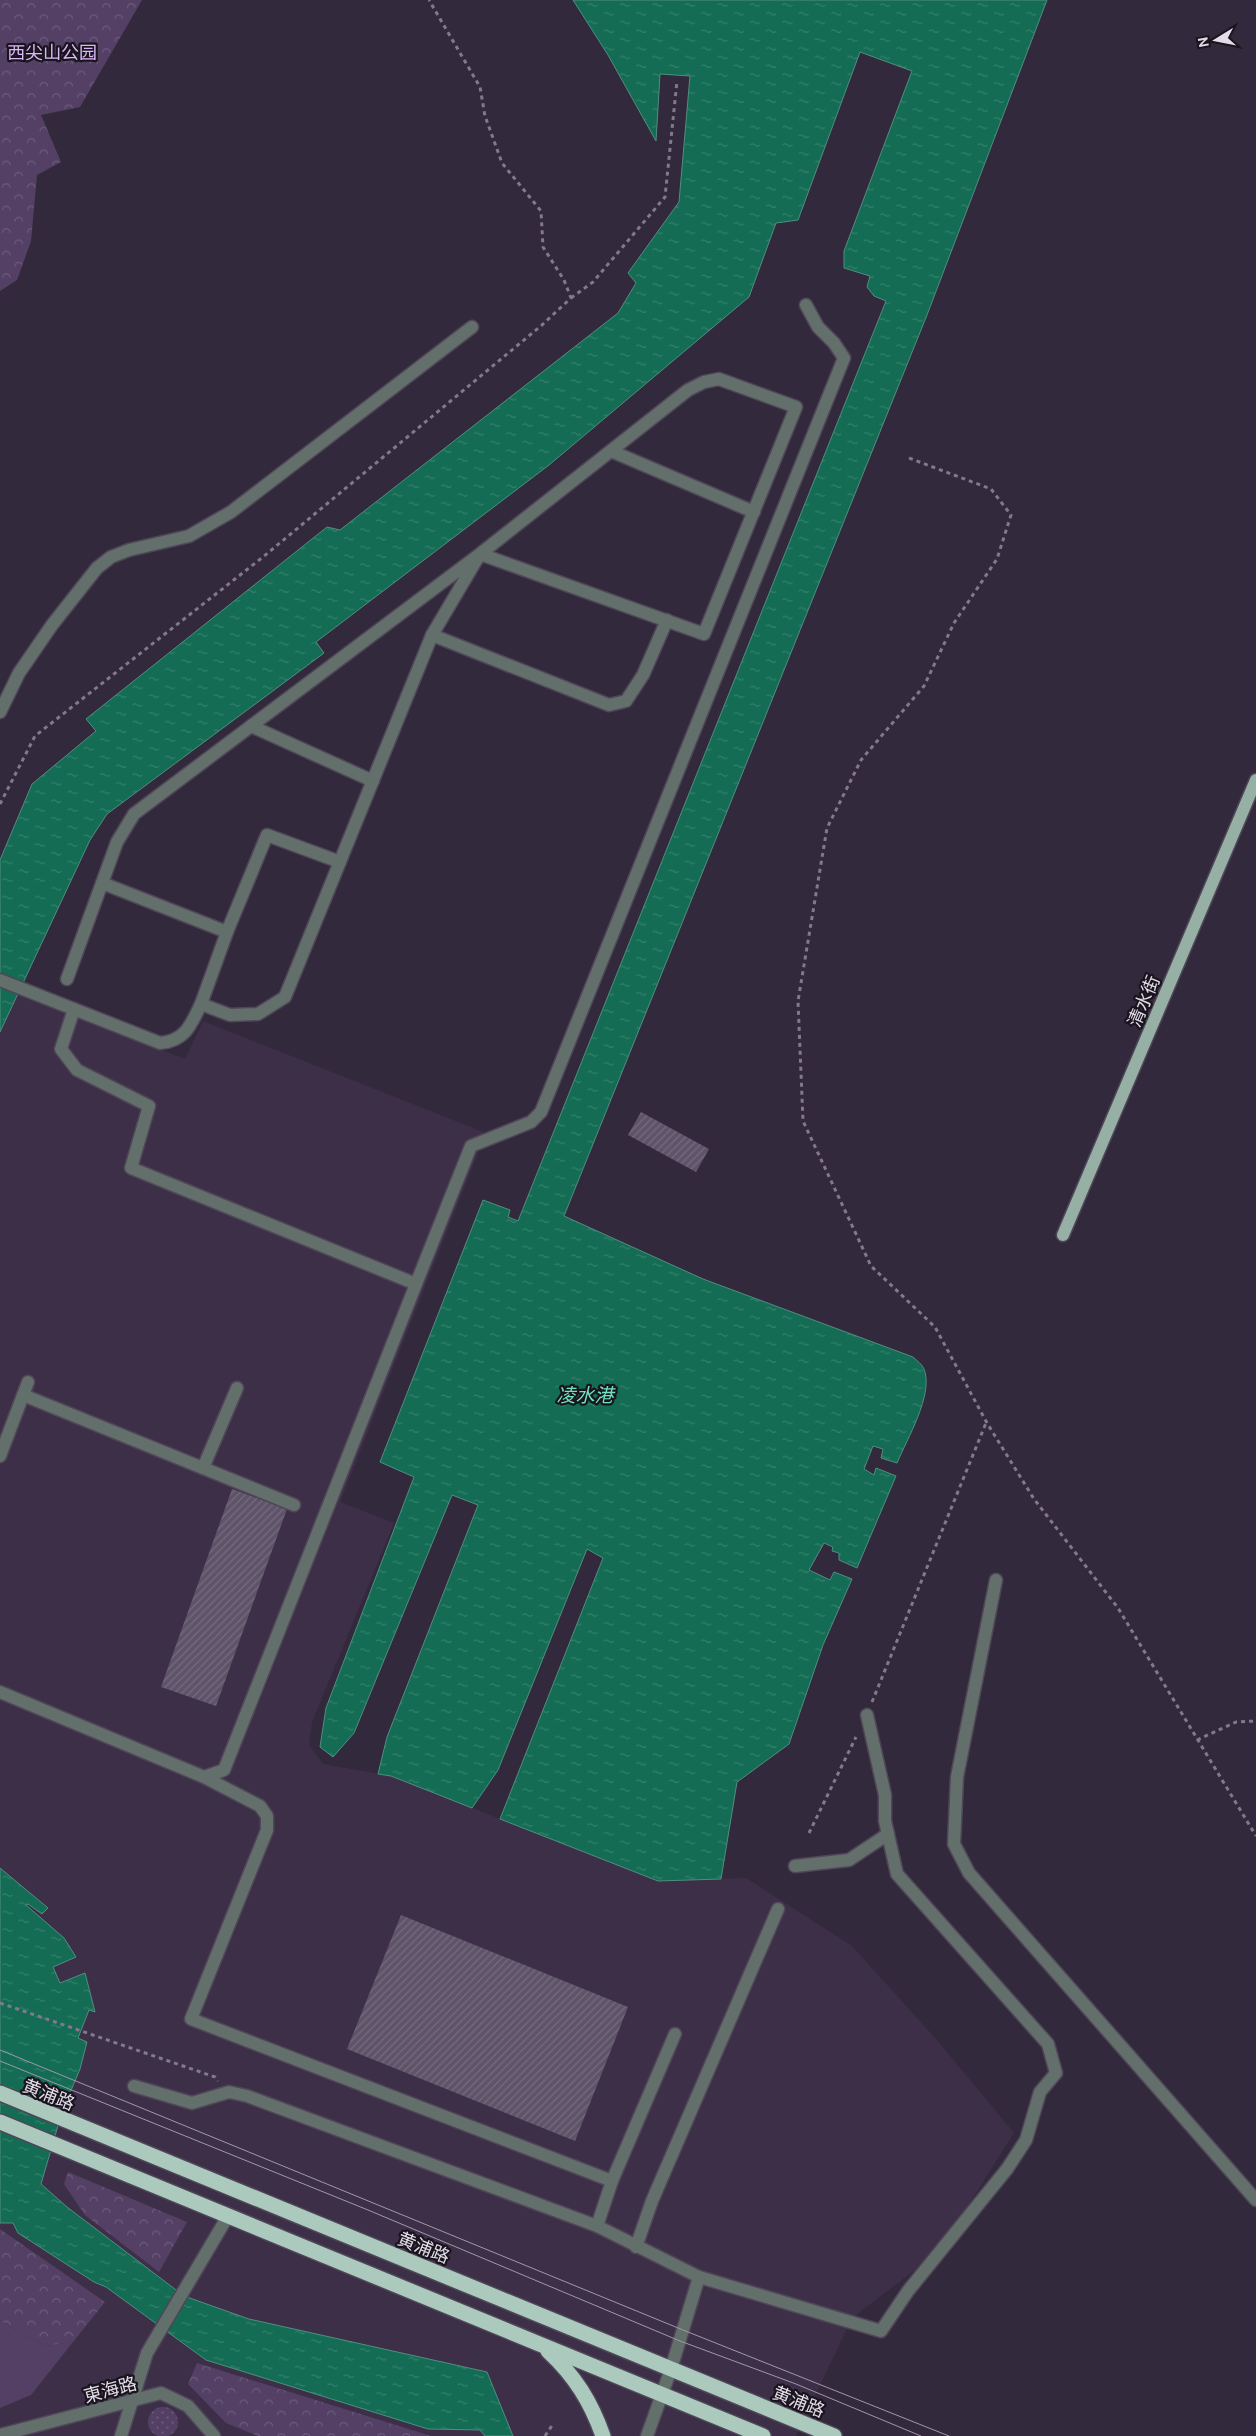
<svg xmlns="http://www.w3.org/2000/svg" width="1256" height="2436" viewBox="0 0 1256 2436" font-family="Ubuntu,'Noto Sans SC',sans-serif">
<defs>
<pattern id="forest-crowns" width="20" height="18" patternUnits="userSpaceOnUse" patternTransform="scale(1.25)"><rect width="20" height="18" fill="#544065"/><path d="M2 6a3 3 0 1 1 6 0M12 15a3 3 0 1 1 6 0" fill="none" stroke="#6c5b7b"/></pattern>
<pattern id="garden-dots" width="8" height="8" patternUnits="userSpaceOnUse" patternTransform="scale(1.25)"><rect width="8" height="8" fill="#544065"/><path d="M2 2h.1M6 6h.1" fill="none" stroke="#6c5b7b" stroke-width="1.8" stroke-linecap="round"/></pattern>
<pattern id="water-ripples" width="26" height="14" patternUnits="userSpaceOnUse" patternTransform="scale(1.25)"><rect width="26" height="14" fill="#136c53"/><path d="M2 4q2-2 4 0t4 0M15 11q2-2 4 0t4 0" fill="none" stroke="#35816c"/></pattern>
<pattern id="building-hatch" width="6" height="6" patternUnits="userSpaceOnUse" patternTransform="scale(1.25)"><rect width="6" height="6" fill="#5e5368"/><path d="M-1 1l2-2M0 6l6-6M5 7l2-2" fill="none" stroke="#756b7e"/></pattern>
</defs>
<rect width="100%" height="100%" fill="#33293c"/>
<path fill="#3d2f48" d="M 0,987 L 185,1059 L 203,1021 L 486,1133 L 340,1502 L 394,1523 L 312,1722 L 309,1745 L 323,1764 L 391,1776 L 658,1881 L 746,1878 L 852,1946 L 936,2039 L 1014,2133 L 964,2212 L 915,2270 L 852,2318 L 796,2436 L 0,2436 Z"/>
<path fill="#544065" d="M 0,2321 L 45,2346 L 73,2342 L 31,2395 L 0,2408 Z"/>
<g fill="url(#forest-crowns)">
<path d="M 0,0 L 142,0 L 80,107 L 41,115 L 61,162 L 37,175 L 31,241 L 17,280 L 0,291 Z"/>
<path d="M 68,2172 L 187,2222 L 159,2272 L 85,2215 L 64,2184 Z"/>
<path d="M 0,2229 L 105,2302 L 73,2342 L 45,2346 L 0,2321 Z"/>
<path d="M 197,2363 L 431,2436 L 258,2436 L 226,2423 L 188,2384 Z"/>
</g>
<circle fill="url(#garden-dots)" cx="163" cy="2422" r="15"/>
<g fill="url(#water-ripples)" stroke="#518e80">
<path d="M 573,0 L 1047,0 L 927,315 L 564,1216 L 703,1279 L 913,1357 C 917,1361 922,1364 924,1369 C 934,1394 907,1439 897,1463 L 881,1458 L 883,1449 L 873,1446 L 864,1469 L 874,1475 L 876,1468 L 896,1476 L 857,1568 L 839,1560 L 839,1553 L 832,1551 L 833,1547 L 824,1543 L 809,1570 L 830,1580 L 834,1572 L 852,1579 L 823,1645 L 789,1744 L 737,1782 L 721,1879 L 658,1881 L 500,1819 L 603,1558 L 587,1549 L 498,1770 L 472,1808 L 391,1776 L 378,1774 L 387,1737 L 478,1505 L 452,1495 L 354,1733 L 333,1757 L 320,1747 L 326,1708 L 414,1477 L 380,1462 L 483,1200 L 510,1210 L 508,1217 L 518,1221 L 886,301 L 874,296 L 867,287 L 870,276 L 844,268 L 844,251 L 912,71 L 860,52 L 798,220 L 776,223 L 749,297 L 549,465 L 316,642 L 324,653 L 107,814 L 90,840 L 0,1032 L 0,860 L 32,784 L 96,731 L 86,719 L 327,527 L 340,530 L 618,313 L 636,283 L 628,273 L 679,202 L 690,76 L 660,74 L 656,141 L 608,55 Z"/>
<path d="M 0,1868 L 48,1908 L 42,1914 L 28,1904 L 26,1905 L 64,1938 L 76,1957 L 53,1967 L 60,1983 L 85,1973 L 95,2012 L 89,2010 L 78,2038 L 87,2042 L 80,2069 L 62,2112 L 41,2184 L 67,2207 L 184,2296 L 249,2319 L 487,2372 L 513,2436 L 485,2436 L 480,2430 L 428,2429 L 206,2360 L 106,2287 L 94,2282 L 18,2233 L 13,2223 L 0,2223 Z"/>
</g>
<g fill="url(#building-hatch)">
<path d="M 641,1112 L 709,1149 L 696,1172 L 628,1135 Z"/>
<path d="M 232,1489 L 287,1509 L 216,1706 L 161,1687 Z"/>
<path d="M 401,1915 L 628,2007 L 575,2141 L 347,2049 Z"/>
</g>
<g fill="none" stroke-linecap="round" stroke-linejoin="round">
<defs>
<g id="minor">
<path d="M 611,451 L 754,512"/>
<path d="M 432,635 L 609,705 L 626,701 L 643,675 L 667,620"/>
<path d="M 0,712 L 19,673 L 52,625 L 97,568 L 111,557 L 129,550 L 189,536 L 231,512 L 472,327"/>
<path d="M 251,726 L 373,781"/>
<path d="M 102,883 L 227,932"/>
<path d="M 0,980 L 160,1043 C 185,1041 191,1025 201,1004 L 230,1015 L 258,1014 L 285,997 L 432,635 L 480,554 L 704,634 L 796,407 L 719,379 L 704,382 L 688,390 L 480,554 L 134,814 L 117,842 L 67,979"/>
<path d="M 201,1004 L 227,932 L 267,835 L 340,862"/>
<path d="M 416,1284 L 471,1146 L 531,1122 L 541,1112 L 844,358 L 834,343 L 818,327 L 806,305"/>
<path d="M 23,1395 L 294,1505"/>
<path d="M 0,1456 L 28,1382"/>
<path d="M 203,1468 L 237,1388"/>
<path d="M 996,1580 L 957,1777 L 954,1844 L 969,1873 L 1256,2200"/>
<path d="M 0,1692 L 204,1777 L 224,1770 L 416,1284 L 131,1168 L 149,1106 L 77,1070 L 61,1049 L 74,1009"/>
<path d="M 204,1777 L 260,1806 L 267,1816 L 267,1830 L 191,2019 L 612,2181"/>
<path d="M 795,1866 L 849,1860 L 888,1834"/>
<path d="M 675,2034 L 612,2181 L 597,2226 L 699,2277 L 881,2331 L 908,2291 L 1007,2169 L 1026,2140 L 1040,2092 L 1056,2073 L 1048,2044 L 897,1874 L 885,1821 L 885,1795 L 867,1715"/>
<path d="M 134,2086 L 192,2103 L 229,2092 L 247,2096 L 597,2226"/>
<path d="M 636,2247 L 652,2201 L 778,1909"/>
<path d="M 0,2435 L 161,2393 L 188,2406 L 214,2436"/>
<path d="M 121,2436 L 147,2353 L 228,2216"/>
<path d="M 647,2436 L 671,2369 L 699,2277"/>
</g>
<path id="major" d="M 1063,1235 L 1256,780"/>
<g id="highway">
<path d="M 0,2093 L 834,2436"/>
<path d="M 0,2122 L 763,2436"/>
<path d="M 548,2351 C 575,2376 591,2402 603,2436"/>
</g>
</defs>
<use href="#minor" stroke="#4f4658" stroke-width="15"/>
<use href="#major" stroke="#4f4658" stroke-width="15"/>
<use href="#highway" stroke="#4f4658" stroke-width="18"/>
<g stroke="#827a8a" stroke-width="3" stroke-dasharray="4 4" stroke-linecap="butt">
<path d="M 571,298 L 593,282 L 665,197 L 677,81"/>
<path d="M 909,458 L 991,489 L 1011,515 L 997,559 L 954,623 L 924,686 L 861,760 L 827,828 L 798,1001 L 803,1121 L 871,1266 L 935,1327 L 987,1423 L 1034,1499 L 1118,1608 L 1256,1836"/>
<path d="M 0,804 L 35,736 L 263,557 L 542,325 L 571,298 L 564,280 L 543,247 L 541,211 L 502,163 L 485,116 L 480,87 L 429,0"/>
<path d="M 872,1702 L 986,1423"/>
<path d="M 1197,1740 L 1236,1722 L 1256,1721"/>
<path d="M 809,1833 L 856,1737"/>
<path d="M 0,2003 L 215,2077 L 218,2081"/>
<path d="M 545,2436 L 553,2424"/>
</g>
<use href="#minor" stroke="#636f6a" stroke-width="12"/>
<use href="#major" stroke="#97b0a5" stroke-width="12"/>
<use href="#highway" stroke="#abc9bd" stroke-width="15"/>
<g stroke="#a098a7" stroke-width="1">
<path d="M 0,2050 L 683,2330 L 949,2436"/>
<path d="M 0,2061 L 368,2210 L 680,2341 L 796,2384 L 921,2436"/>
</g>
</g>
<g text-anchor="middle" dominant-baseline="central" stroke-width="4.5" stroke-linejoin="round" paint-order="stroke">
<g font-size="18" fill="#dab7f7" stroke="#19141d">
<text x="52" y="52">西尖山公园</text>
</g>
<g font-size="18" fill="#e3dde9" stroke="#19141d">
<text transform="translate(1143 1001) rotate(-67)">清水街</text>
<text transform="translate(49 2094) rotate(22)">黄浦路</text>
<text transform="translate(424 2247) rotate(22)">黄浦路</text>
<text transform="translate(110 2389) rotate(-15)">東海路</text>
<text transform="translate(799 2401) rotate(22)">黄浦路</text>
</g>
<g font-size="19" font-style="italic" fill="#71e3bc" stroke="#19141d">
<text x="585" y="1395">凌水港</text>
</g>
</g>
<g transform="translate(1216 40) rotate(260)" stroke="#19141d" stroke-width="4" paint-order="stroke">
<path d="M0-4L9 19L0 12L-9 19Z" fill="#e3dde9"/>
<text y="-8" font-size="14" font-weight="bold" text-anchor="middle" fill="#e3dde9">N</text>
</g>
</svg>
